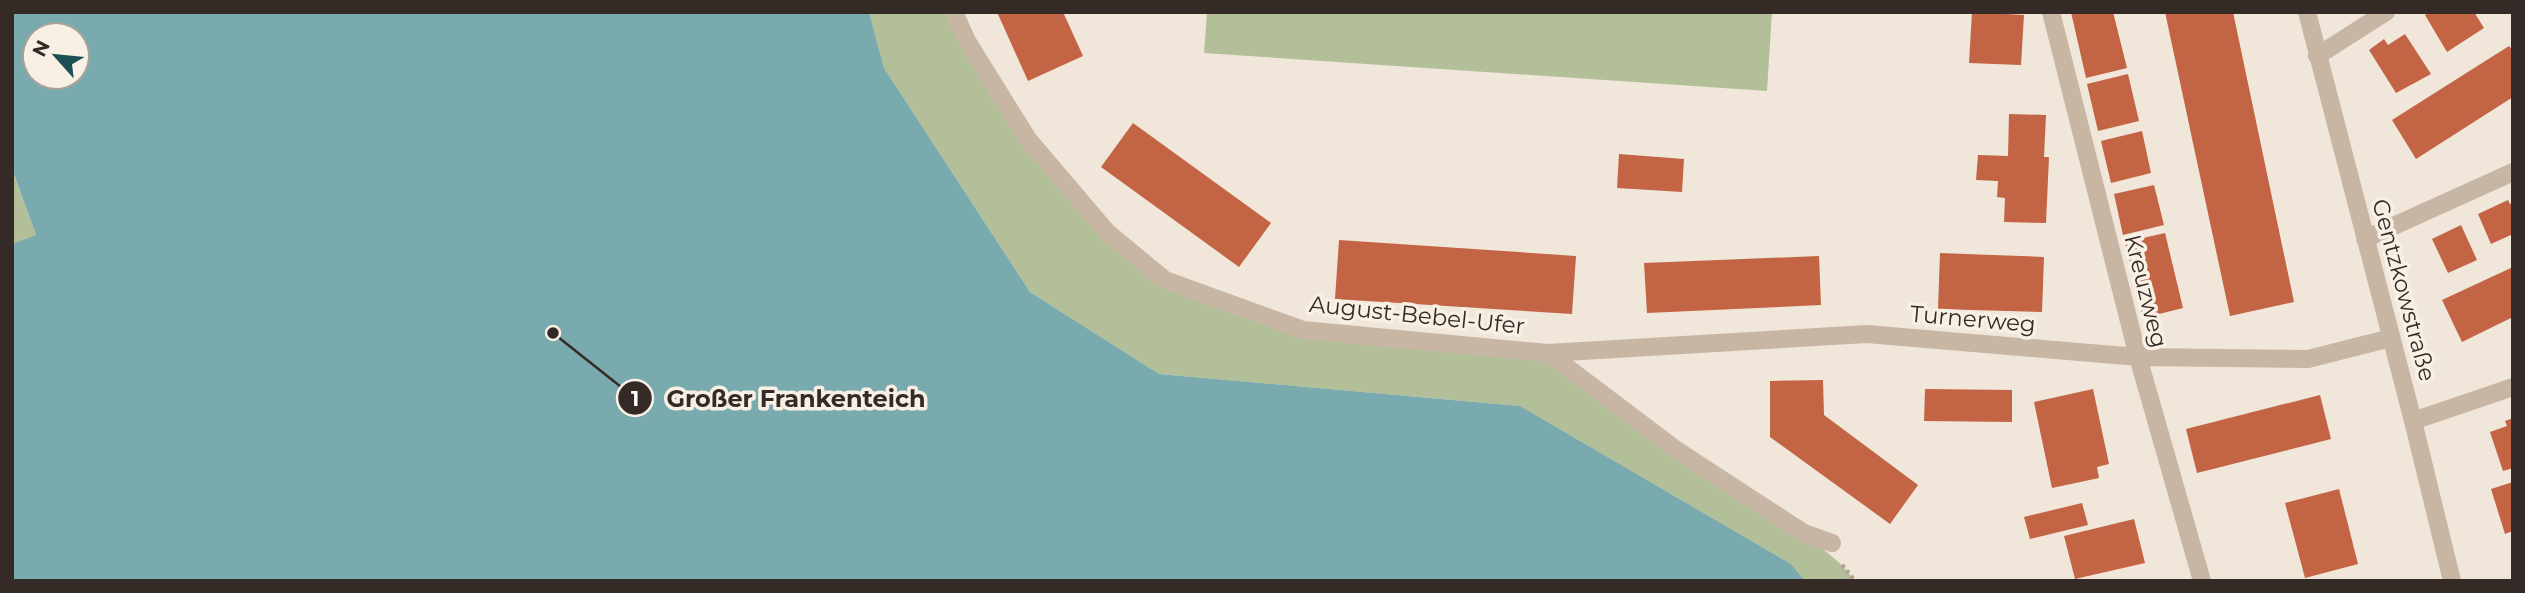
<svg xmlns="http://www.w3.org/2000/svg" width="2525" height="593" viewBox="0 0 2525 593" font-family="Montserrat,sans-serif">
<rect width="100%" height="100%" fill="#f0e6d9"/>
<g fill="#b2bf99">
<path d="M 869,12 L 954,12 L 1028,139 L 1165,280 L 1303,330 L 1548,353 L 1804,533 L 1842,565 L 1855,581 L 1805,581 L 1791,564 L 1520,406 L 1159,374 L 1030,292 L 884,68 Z"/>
<path d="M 1207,12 L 1772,12 L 1767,91 L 1204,53 Z"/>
<path d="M 12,170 L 36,235 L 12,244 Z"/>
</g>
<path fill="#79aaad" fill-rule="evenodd" d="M 12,12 L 869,12 L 884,68 L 1030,292 L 1159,374 L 1520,406 L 1791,564 L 1805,581 L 12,581 L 12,244 L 36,235 L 12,169 ZM 35,35 L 77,35 L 77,77 L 35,77 Z"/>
<g fill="#c36444">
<path d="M 997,12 L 1063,12 L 1083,56 L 1028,81 Z"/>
<path d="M 1972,12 L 2024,15 L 2021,65 L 1969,63 Z"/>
<path d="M 2071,12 L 2113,12 L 2127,68 L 2086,78 Z"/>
<path d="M 2165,12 L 2233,12 L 2294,302 L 2230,316 Z"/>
<path d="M 2430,12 L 2474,12 L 2484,28 L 2447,52 L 2425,15 Z"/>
<path d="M 2405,34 L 2431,74 L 2396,93 L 2369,50 L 2384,39 L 2388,45 Z"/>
<path d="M 2509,46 L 2513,51 L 2513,97 L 2416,159 L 2392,120 Z"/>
<path d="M 2128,74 L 2139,121 L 2098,131 L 2087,84 Z"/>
<path d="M 2009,114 L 2046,115 L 2044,157 L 2049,157 L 2046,223 L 2004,222 L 2005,198 L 1997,197 L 1998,181 L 1976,180 L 1978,155 L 2008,156 Z"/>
<path d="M 1133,123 L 1271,223 L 1239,267 L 1101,167 Z"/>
<path d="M 2142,131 L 2151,173 L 2111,183 L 2101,141 Z"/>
<path d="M 1619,154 L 1684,159 L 1682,192 L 1617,188 Z"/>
<path d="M 2154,185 L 2164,225 L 2123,235 L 2114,194 Z"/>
<path d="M 2508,200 L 2510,204 L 2513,203 L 2513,234 L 2491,244 L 2478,214 Z"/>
<path d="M 2461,225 L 2477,260 L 2448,273 L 2432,239 Z"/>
<path d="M 2165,233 L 2183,308 L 2143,318 L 2125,242 Z"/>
<path d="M 1339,240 L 1576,256 L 1572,314 L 1335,299 Z"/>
<path d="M 1940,253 L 2044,257 L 2042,312 L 1938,309 Z"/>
<path d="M 1819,256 L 1821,305 L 1647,313 L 1644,263 Z"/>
<path d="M 2513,267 L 2513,317 L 2462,342 L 2442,300 Z"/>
<path d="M 1823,380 L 1824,415 L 1918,485 L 1890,524 L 1770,437 L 1770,381 Z"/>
<path d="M 1925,389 L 2012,390 L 2012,422 L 1924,421 Z"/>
<path d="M 2093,389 L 2109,464 L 2097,467 L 2099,478 L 2052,488 L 2034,402 Z"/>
<path d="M 2320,395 L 2331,439 L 2197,473 L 2186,429 Z"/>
<path d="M 2513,418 L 2513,468 L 2503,471 L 2490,432 L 2507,426 L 2505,421 Z"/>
<path d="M 2513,482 L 2513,531 L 2505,534 L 2491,489 Z"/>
<path d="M 2339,489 L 2358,564 L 2305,578 L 2285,503 Z"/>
<path d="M 2082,503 L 2088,525 L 2030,539 L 2024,517 Z"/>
<path d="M 2134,519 L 2145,563 L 2075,579 L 2064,536 Z"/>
</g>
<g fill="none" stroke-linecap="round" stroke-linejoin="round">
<path stroke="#b4a090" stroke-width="4.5" stroke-dasharray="3.5 3.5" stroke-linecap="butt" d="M 1842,565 L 1855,581"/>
<g stroke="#c8b6a5" stroke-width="18">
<path d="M 954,12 L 967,41 L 1028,139 L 1107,232 L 1165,280 L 1303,330 L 1548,353 L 1675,449 L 1804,533 L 1832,543"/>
<path d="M 2051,12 L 2138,357 L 2202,581"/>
<path d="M 2307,12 L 2413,421 L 2452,581"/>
<path d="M 2317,56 L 2386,12"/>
<path d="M 2365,239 L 2513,172"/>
<path d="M 1548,353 L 1867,334 L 2138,357 L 2308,359 L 2391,338"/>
<path d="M 2413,421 L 2513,387"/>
</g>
</g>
<g text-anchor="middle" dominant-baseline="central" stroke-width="7" stroke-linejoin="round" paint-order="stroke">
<g font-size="23" fill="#342b26" stroke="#f8f0e5">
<text transform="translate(2404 290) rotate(75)">Gentzkowstraße</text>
<text transform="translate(2146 291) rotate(76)">Kreuzweg</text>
<text transform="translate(1417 315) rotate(6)">August-Bebel-Ufer</text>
<text transform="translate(1973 319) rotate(5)">Turnerweg</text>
</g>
</g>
<path fill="none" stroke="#342b26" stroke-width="2.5" d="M553 333L635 398"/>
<g fill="#342b26" stroke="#f8f0e5" stroke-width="2.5">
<circle cx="553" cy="333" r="7"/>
<circle cx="635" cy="398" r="18"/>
</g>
<g font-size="21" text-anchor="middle" font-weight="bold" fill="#fff">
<text x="635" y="406">1</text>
</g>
<g font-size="24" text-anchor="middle" font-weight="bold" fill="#342b26" stroke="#f8f0e5" stroke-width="7" stroke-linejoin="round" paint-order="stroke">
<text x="796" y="407">Großer Frankenteich</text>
</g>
<rect width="2525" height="593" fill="none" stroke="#342b26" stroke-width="28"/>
<g transform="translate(56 56) rotate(297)"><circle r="33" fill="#f8f0e5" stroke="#aaa199" stroke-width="2"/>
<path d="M0-5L12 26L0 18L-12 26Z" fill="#1d5054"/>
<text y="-10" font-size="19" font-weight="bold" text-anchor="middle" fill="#342b26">N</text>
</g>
</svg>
